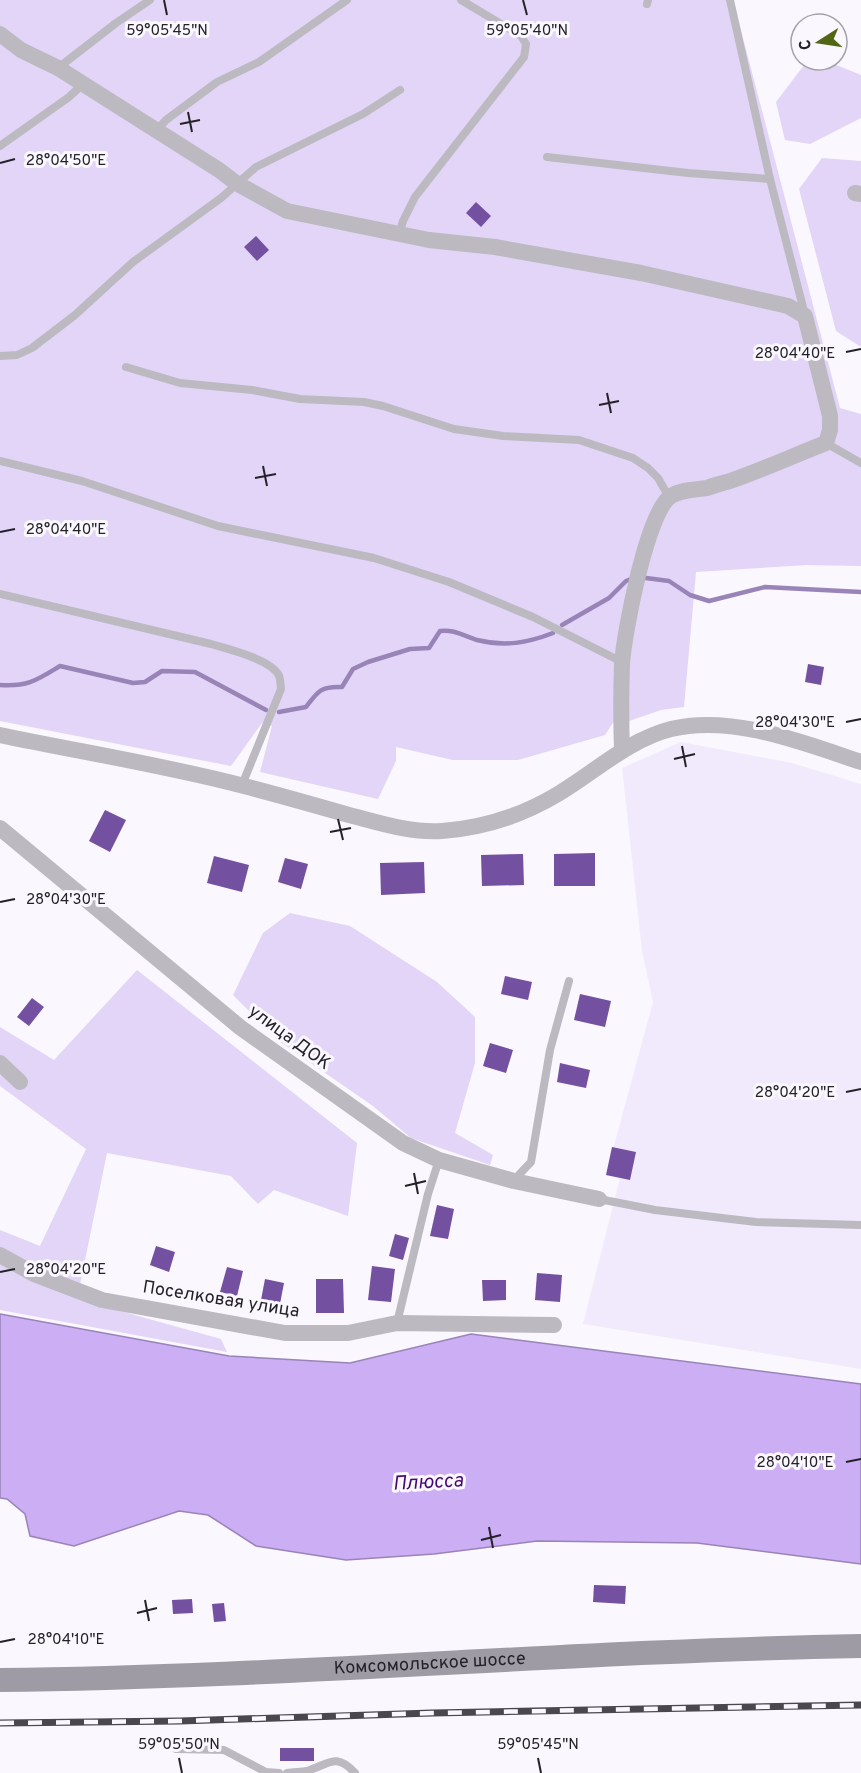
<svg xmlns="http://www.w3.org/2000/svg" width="861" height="1773" viewBox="0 0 861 1773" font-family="Overpass,sans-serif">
<rect width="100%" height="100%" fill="#faf7fe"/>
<path fill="#f1eafd" d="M 681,742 L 792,763 L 861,784 L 861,1369 L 583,1324 L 620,1178 L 606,1175 L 653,1002 L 642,951 L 622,768 Z"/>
<g fill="#e2d5f8">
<path d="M 0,0 L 733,0 L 840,408 L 861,414 L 861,566 L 807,565 L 696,572 L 684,707 L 661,710 L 629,721 L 614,721 L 605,735 L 518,760 L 453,760 L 396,747 L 396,761 L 378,799 L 260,772 L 272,726 L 262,723 L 231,766 L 0,721 Z"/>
<path d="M 808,60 L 824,60 L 861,75 L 861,118 L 810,144 L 785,140 L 776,102 Z"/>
<path d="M 822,158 L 861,161 L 861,347 L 836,331 L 799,189 Z"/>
<path d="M 290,913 L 350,926 L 437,982 L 475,1017 L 475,1063 L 455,1133 L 493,1155 L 490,1165 L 411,1138 L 373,1106 L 279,1041 L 233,995 L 263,933 Z"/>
<path d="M 137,970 L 357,1143 L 348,1216 L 274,1190 L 258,1204 L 231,1176 L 107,1153 L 77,1299 L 221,1339 L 227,1352 L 0,1310 L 0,1230 L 40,1246 L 86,1149 L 0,1086 L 0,1027 L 54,1060 Z"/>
</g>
<path fill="#cbaef4" stroke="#9984b7" stroke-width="1.5" d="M 0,1314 L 229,1356 L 350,1363 L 471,1334 L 861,1384 L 861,1564 L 697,1543 L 537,1541 L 434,1554 L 346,1560 L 256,1546 L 208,1515 L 179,1511 L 74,1546 L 30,1536 L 25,1514 L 7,1499 L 0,1498 Z"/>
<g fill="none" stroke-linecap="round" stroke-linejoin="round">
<g stroke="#9984b7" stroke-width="4.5">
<path d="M 646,578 L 669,581 L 690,595 L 709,601 L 765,587 L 861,592"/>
<path d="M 562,625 L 609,598 L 626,581 L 631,579"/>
<path d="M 0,685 C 28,687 37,680 60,666 L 133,683 L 145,682 L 162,671 L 195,672 L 266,710"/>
<path d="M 279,712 L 306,707 C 318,691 321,686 342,687 L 353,669 L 368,662 L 410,649 L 429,648 L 440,631 C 454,629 464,636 477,640 C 505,647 527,643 553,633"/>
</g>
</g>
<g fill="#7450a0">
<path d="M 476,202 L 491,216 L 481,227 L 466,213 Z"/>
<path d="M 256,236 L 269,250 L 257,261 L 244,247 Z"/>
<path d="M 808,664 L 824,667 L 821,685 L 805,682 Z"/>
<path d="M 105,810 L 126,820 L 110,852 L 89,841 Z"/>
<path d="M 595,853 L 595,886 L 554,886 L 554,854 Z"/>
<path d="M 523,854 L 524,885 L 482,886 L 481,855 Z"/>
<path d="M 214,856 L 249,865 L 242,892 L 207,883 Z"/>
<path d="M 285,858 L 308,864 L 301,889 L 278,882 Z"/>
<path d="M 424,862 L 425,893 L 381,895 L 380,863 Z"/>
<path d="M 505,976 L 532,982 L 528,1000 L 501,994 Z"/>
<path d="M 580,994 L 611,1001 L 605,1027 L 574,1020 Z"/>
<path d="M 32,998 L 44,1007 L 29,1026 L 17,1017 Z"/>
<path d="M 490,1043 L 513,1050 L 506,1073 L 483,1066 Z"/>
<path d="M 560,1063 L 590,1070 L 586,1088 L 557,1082 Z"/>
<path d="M 612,1147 L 636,1152 L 630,1180 L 606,1175 Z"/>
<path d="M 437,1205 L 454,1209 L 448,1239 L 430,1236 Z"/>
<path d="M 395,1234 L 409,1238 L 403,1260 L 389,1256 Z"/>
<path d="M 156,1246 L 175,1252 L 169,1272 L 150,1265 Z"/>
<path d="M 372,1266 L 395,1269 L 391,1302 L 368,1300 Z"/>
<path d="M 227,1267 L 243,1271 L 237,1296 L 220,1292 Z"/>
<path d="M 537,1273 L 562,1275 L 560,1302 L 535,1300 Z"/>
<path d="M 265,1279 L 284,1283 L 279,1309 L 260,1305 Z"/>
<path d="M 316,1279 L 343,1279 L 344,1313 L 316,1313 Z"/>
<path d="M 482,1280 L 506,1280 L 506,1300 L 483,1301 Z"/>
<path d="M 594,1585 L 626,1586 L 625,1604 L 593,1602 Z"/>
<path d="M 192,1599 L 193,1613 L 173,1614 L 172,1600 Z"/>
<path d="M 224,1603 L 226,1621 L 214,1622 L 212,1604 Z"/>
<rect x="280" y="1748" width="34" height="13"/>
</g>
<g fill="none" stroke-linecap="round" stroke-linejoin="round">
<g stroke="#bcbac0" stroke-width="8">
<path d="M 730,0 L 770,179 L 805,315"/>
<path d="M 647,4 L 648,0"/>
<path d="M 58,68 L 116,23 L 150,0"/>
<path d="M 157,130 L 166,120 L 217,82 L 259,62 L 347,0"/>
<path d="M 0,146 L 69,97 L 83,84"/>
<path d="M 547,157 L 688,173 L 770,179"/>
<path d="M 399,234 L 403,221 L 415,197 L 524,57 L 526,44 L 521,36 L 461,0"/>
<path d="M 0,356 L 17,355 L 32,348 L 75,315 L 133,262 L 221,198 L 256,167 L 363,114 L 400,90"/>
<path d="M 126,367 L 180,383 L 252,390 L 300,399 L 364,402 L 383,406 L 454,429 L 503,436 L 579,440 L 633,458 L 648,468 L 658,478 L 669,497"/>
<path d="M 826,443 L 861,463"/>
<path d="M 0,461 L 82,481 L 218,526 L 374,558 L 449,582 L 533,617 L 622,662"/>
<path d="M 0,594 L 211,644 C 228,649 269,659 278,674 C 281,678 280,684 281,689 L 242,785"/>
<path d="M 514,1180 L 531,1162 L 550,1050 L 569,981"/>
<path d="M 599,1199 L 655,1210 L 756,1222 L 861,1225"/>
<path d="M 397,1323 L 428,1194 L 439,1160"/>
<path d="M 176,1749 L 224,1750 L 266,1772 L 279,1773"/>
<path d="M 287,1773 C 294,1772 301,1772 307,1771 C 329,1764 336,1752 355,1773"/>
</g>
<g stroke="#bcbac0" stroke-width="16">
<path d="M 0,34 L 21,50 L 58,68 L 219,170 L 236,183 L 287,211 L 429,240 L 495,247 L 641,273 L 788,306 L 805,316 L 830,416 L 830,430 L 826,443 C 795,455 764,469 733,480 C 724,483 715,485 707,488 C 695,490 682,489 671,496 C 647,511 624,634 622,664 C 621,693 621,722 622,751"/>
<path d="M 855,193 L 861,194"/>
<path d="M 0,735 C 81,752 164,765 244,786 C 279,795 314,805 349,815 C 380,823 410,833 442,831 C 483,828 523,815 558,794 C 595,772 628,740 671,729 C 732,714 804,743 861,762"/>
<path d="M 0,828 L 241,1028 L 403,1143 L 439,1160 L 514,1181 L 599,1199"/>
<path d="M 0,1063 L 20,1082"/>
<path d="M 0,1255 L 34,1274 L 102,1300 L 285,1333 L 348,1333 L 397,1323 L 554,1325"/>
</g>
<path stroke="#9f9ba5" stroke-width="24" id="s1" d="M 0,1680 C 287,1677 574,1651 861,1646"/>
<defs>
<path id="rail" d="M 0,1723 L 180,1721 L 432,1713 L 861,1705"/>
</defs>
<use href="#rail" stroke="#4a484e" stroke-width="7"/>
<use href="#rail" stroke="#faf7fe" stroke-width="4.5" stroke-dasharray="14" stroke-linecap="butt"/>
</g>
<path fill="none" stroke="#242228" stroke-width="2" d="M 164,0 L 167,15M 523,0 L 527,15M 188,112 L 192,132M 180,124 L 200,120M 0,163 L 15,159M 846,352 L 861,349M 607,393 L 611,413M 599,405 L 619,401M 263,466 L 267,486M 255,478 L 276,474M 0,532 L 15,529M 846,722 L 861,719M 682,746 L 686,767M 674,759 L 695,754M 338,819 L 343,840M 330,832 L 351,828M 0,902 L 15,899M 846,1092 L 861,1089M 414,1173 L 418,1194M 405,1186 L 426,1181M 0,1272 L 15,1269M 846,1462 L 861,1459M 489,1527 L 493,1548M 481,1540 L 501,1535M 145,1600 L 149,1621M 137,1613 L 157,1608M 0,1642 L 15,1639M 179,1758 L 182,1773M 538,1758 L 541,1773"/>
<g text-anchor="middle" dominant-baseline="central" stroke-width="6" stroke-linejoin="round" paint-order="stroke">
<g font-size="18" fill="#242228" stroke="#faf7fe">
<text transform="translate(289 1038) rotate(36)">улица ДОК</text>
<text transform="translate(221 1300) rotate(9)">Поселковая улица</text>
<text stroke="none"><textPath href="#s1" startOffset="430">Комсомольское шоссе</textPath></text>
</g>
<g font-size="20" font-style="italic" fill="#430870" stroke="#faf7fe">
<text transform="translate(428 1483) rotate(-3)">Плюсса</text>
</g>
</g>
<g font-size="15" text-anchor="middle" fill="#242228" stroke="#faf7fe" stroke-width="6" stroke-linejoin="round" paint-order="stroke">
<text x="167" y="35">59°05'45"N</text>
<text x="527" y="35">59°05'40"N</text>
<text x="66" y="165">28°04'50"E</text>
<text x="795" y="358">28°04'40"E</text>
<text x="66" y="534">28°04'40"E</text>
<text x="795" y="727">28°04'30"E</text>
<text x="66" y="904">28°04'30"E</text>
<text x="795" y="1097">28°04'20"E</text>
<text x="66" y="1274">28°04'20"E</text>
<text x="795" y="1467">28°04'10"E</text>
<text x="66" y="1644">28°04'10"E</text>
<text x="179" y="1749">59°05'50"N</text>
<text x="538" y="1749">59°05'45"N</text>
</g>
<g transform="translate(819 42) rotate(258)"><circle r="28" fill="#faf7fe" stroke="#a4a2a8" stroke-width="1.5"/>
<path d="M0-4.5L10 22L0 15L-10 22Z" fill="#526714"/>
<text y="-9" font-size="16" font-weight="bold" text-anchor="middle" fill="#242228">С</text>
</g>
</svg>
